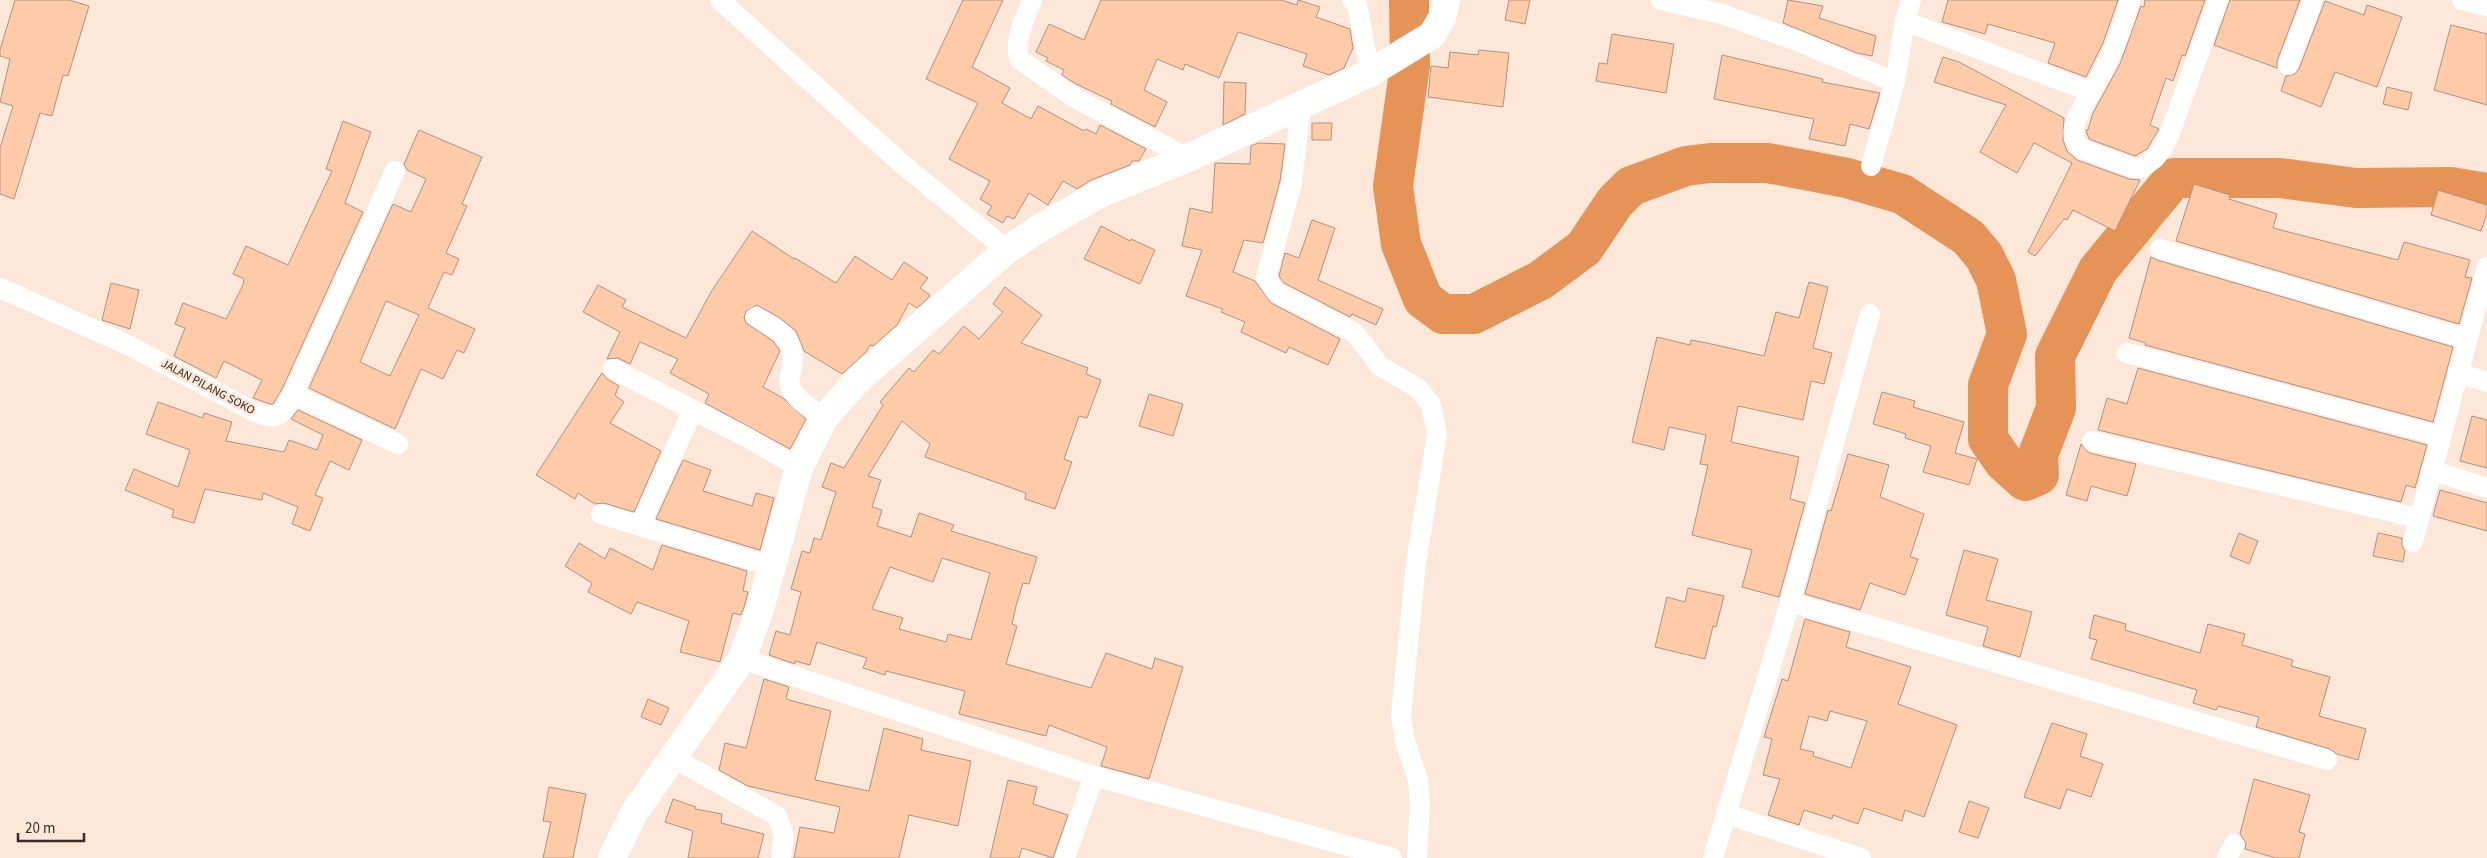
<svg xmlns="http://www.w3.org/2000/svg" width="2487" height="858" viewBox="0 0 2487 858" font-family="'Source Sans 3',sans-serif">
<rect width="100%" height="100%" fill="#fce7d9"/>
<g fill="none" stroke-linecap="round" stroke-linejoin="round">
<path stroke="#e69358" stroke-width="40" d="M 1409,0 L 1410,65 L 1393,186 L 1401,244 L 1423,299 L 1443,314 L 1474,314 L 1541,280 L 1584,248 L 1615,202 L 1631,186 L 1686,166 L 1710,163 L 1768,163 L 1847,178 L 1902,194 L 1968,237 L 1984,256 L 1996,280 L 2007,334 L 1988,385 L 1988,439 L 2004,462 L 2025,481 L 2039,475 L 2038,455 L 2056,408 L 2055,356 L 2098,270 L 2174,178 L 2280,178 L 2356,188 L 2451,187 L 2487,193"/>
</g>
<g fill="#ffcaa8" stroke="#ac9383" fill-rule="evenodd">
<path d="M 15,0 L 69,0 L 89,6 L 68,76 L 63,75 L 52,116 L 40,113 L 14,199 L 0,194 L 0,148 L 13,106 L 0,102 L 10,59 L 0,56 L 0,50 Z"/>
<path d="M 963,0 L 1003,0 L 972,67 L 1010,88 L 1002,103 L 1031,119 L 1038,106 L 1084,131 L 1086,129 L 1096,134 L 1100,125 L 1146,149 L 1139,161 L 1132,161 L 1130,165 L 1091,180 L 1077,189 L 1063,181 L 1048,205 L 1029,193 L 1014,219 L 1007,216 L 1003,223 L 987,214 L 992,206 L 980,199 L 990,181 L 949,159 L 978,103 L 926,79 Z"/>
<path d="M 1101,0 L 1281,0 L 1297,5 L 1298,0 L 1320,7 L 1316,17 L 1350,29 L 1353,48 L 1344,68 L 1329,75 L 1303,66 L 1307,54 L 1238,32 L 1219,78 L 1185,64 L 1183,70 L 1157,59 L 1144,90 L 1167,102 L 1155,127 L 1111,104 L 1112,101 L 1076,84 L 1062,75 L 1064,70 L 1046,61 L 1048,58 L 1036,52 L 1049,24 L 1084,40 Z"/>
<path d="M 1509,0 L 1530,0 L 1525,24 L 1505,20 Z"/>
<path d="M 1788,0 L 1823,6 L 1819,18 L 1876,36 L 1872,56 L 1857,53 L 1783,23 Z"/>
<path d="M 1948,0 L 2118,0 L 2103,43 L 2086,77 L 2048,63 L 2055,43 L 1988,24 L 1985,34 L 1942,22 Z"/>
<path d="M 2145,0 L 2205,0 L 2185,56 L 2182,55 L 2173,81 L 2166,78 L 2150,125 L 2159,129 L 2147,149 L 2135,156 L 2089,139 L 2086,130 L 2088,130 L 2093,113 L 2120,64 L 2141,6 L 2144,7 Z"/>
<path d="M 2230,0 L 2300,0 L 2277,61 L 2277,68 L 2214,45 Z"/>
<path d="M 2325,1 L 2364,15 L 2367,5 L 2402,17 L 2377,87 L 2335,72 L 2321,107 L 2281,91 L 2286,76 L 2295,74 L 2299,69 Z"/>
<path d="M 2451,25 L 2487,34 L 2487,105 L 2434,90 Z"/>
<path d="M 1612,34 L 1674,44 L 1666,93 L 1596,81 L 1599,63 L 1607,64 Z"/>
<path d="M 1479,50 L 1509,53 L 1503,107 L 1428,97 L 1431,66 L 1448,68 L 1450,52 L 1478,55 Z"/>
<path d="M 1722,55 L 1823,79 L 1822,82 L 1880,93 L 1869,129 L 1850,124 L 1845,146 L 1809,139 L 1814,119 L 1714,99 Z"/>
<path d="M 1943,57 L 1959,62 L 2064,118 L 2063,140 L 2067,151 L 2077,160 L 2129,179 L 2140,180 L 2115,231 L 2073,210 L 2067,220 L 2064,219 L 2035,256 L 2028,252 L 2072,163 L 2034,143 L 2017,173 L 1980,152 L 2006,105 L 1934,82 Z"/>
<path d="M 1224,82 L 1246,83 L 1245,114 L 1223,125 Z"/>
<path d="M 2387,87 L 2412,93 L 2408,110 L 2383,104 Z"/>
<path d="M 343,121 L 371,132 L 345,203 L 363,212 L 282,389 L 273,404 L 270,404 L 253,398 L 262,380 L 224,361 L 216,378 L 174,356 L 185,328 L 175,324 L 183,303 L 226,319 L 243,285 L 244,279 L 233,274 L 246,246 L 288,265 L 332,171 L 326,169 Z"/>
<path d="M 1312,123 L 1332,123 L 1331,140 L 1312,140 Z"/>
<path d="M 419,130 L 482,157 L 462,204 L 467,206 L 446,253 L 459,259 L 452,275 L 444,272 L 428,308 L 475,329 L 464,353 L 457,350 L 443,379 L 421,369 L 395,429 L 309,388 L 393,204 L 411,212 L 426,179 L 407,170 L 404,164 ZM 386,301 L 419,315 L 390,376 L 360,362 Z"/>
<path d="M 1258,143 L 1285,144 L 1280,181 L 1263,243 L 1244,240 L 1233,272 L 1255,281 L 1271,303 L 1340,339 L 1328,365 L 1289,347 L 1286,353 L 1241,332 L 1245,322 L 1221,312 L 1223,309 L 1186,296 L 1202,250 L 1182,246 L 1190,208 L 1212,213 L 1215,163 L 1250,164 L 1251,146 Z"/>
<path d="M 2194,184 L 2230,195 L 2229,199 L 2277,214 L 2273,228 L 2398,260 L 2404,242 L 2470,260 L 2465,277 L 2472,278 L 2459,324 L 2176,241 Z"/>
<path d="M 2438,190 L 2487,205 L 2487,213 L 2481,231 L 2431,215 Z"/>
<path d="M 1312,220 L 1335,228 L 1318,280 L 1383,309 L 1376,325 L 1352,314 L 1350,317 L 1284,283 L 1279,276 L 1285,253 L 1299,258 Z"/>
<path d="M 1101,226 L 1130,241 L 1131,239 L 1155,250 L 1140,284 L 1084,259 Z"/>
<path d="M 752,231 L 794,259 L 795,258 L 836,283 L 855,256 L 892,280 L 904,262 L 928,278 L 920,288 L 930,295 L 928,298 L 917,308 L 909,303 L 897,325 L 873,346 L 870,345 L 866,352 L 842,374 L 804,351 L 796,331 L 780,318 L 757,305 L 746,311 L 744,317 L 746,323 L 773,341 L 780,351 L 763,387 L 783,398 L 806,419 L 790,449 L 705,403 L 709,394 L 670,373 L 678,359 L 640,342 L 630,364 L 618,358 L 607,359 L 620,332 L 583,312 L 598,285 L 626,300 L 622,307 L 686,338 L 711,292 Z"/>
<path d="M 2151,257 L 2157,260 L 2453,347 L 2433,422 L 2145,345 L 2146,343 L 2129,338 Z"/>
<path d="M 1809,282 L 1828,287 L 1813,348 L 1832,353 L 1824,384 L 1811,381 L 1803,420 L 1738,406 L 1731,442 L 1799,457 L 1790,499 L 1805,503 L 1779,597 L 1742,587 L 1752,550 L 1692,535 L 1708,465 L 1700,464 L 1706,435 L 1669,427 L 1664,450 L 1632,442 L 1657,337 L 1690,345 L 1691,340 L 1707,343 L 1764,356 L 1776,312 L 1799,318 Z"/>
<path d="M 111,283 L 139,290 L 130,329 L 102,320 Z"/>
<path d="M 1005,287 L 1042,315 L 1021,343 L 1088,368 L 1086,374 L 1101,380 L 1087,418 L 1079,416 L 1064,459 L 1072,462 L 1055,509 L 1025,499 L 1026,493 L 925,457 L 930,444 L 902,421 L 868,476 L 881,480 L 872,507 L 882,510 L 877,526 L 911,537 L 919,513 L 954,525 L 951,531 L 1037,557 L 1029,584 L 1023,583 L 1016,606 L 1012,624 L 1017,626 L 1006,664 L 1091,688 L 1106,653 L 1152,669 L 1155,658 L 1183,667 L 1149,779 L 1101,766 L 1107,747 L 1049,725 L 1046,736 L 959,714 L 965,691 L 886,671 L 885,675 L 863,668 L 867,658 L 817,642 L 810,665 L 795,661 L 795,664 L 769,655 L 776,631 L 790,635 L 801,592 L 791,589 L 802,551 L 810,553 L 814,538 L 821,540 L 836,492 L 822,487 L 831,463 L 844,468 L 883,405 L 880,402 L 909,368 L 914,372 L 933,350 L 939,354 L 964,326 L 979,339 L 1003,312 L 993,304 ZM 942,558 L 990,573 L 971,640 L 948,634 L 946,642 L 899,629 L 903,618 L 872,609 L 890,567 L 933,582 Z"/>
<path d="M 2138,368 L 2427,445 L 2415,488 L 2406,485 L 2401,502 L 2098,430 L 2107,398 L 2127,404 Z"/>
<path d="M 602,373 L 607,379 L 619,386 L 615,395 L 624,402 L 610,423 L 661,451 L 634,512 L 604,503 L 595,504 L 578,493 L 575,499 L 536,475 Z"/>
<path d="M 1882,392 L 1915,401 L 1913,407 L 1964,422 L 1955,453 L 1977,459 L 1969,485 L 1923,472 L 1931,446 L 1905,438 L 1906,434 L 1873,424 Z"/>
<path d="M 1149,394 L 1183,404 L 1173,436 L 1139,426 Z"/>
<path d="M 158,402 L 203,418 L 204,413 L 232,422 L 226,441 L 284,452 L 289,440 L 317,450 L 323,435 L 291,419 L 298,410 L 362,440 L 349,470 L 330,461 L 315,495 L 323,498 L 310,531 L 292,524 L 298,507 L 263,493 L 262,500 L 205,489 L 194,523 L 172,517 L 174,510 L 125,490 L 134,469 L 178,487 L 190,450 L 146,434 Z"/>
<path d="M 2472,416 L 2487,420 L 2487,468 L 2460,461 Z"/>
<path d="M 2081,444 L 2089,453 L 2136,464 L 2127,496 L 2091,486 L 2087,501 L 2066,495 Z"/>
<path d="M 1848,454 L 1889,465 L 1880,497 L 1924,514 L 1910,557 L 1918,559 L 1905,595 L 1870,583 L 1860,610 L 1805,594 L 1828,510 L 1831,511 Z"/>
<path d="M 683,460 L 711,470 L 703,491 L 752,506 L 756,493 L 774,498 L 760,550 L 656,519 Z"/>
<path d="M 2440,490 L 2487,503 L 2487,531 L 2433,516 Z"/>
<path d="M 2239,533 L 2258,541 L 2249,564 L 2230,556 Z"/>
<path d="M 2378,533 L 2402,538 L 2402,546 L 2405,551 L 2403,562 L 2373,556 Z"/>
<path d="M 579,543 L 605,559 L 610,548 L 653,570 L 662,545 L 747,571 L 743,591 L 748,592 L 745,604 L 741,615 L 733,613 L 720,662 L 680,652 L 689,621 L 637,602 L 631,614 L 588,592 L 592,583 L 565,566 Z"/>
<path d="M 1964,550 L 1998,559 L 1986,600 L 2032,612 L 2020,657 L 1983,646 L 1988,627 L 1946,615 Z"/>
<path d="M 1688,588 L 1724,596 L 1716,627 L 1713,626 L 1705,659 L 1655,647 L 1667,597 L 1685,602 Z"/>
<path d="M 2094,615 L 2126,624 L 2125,630 L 2200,653 L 2208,624 L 2245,634 L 2242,645 L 2293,660 L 2291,666 L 2330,677 L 2319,716 L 2366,729 L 2358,760 L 2337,754 L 2330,749 L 2256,727 L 2259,717 L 2218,706 L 2216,710 L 2193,703 L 2197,690 L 2091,659 L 2097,640 L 2089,638 Z"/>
<path d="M 1805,619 L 1850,632 L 1846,647 L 1911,667 L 1898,704 L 1957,725 L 1924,817 L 1905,810 L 1902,821 L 1864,808 L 1858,824 L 1833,815 L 1832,819 L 1804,810 L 1799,825 L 1768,815 L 1780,779 L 1763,775 L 1772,739 L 1764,737 L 1782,679 L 1788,681 ZM 1830,711 L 1867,721 L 1851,768 L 1813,756 L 1814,752 L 1800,749 L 1809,716 L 1827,721 Z"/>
<path d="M 764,679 L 789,687 L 786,698 L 789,700 L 831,711 L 815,780 L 869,791 L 884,728 L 923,739 L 921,750 L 971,761 L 958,826 L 909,815 L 899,858 L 794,858 L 800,827 L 834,833 L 840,807 L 748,786 L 719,770 L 725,743 L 746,748 Z"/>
<path d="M 648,699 L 669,708 L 661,725 L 641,717 Z"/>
<path d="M 2052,723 L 2087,734 L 2080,756 L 2103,764 L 2091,797 L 2067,789 L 2060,809 L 2024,797 Z"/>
<path d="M 2254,779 L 2310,795 L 2299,832 L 2305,834 L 2299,858 L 2276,858 L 2245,849 L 2246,843 L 2240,834 Z"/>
<path d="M 1008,780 L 1037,787 L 1033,804 L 1068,815 L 1053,858 L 1022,848 L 1019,858 L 990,858 Z"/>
<path d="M 549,787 L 586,794 L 573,858 L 543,858 L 551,822 L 543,821 Z"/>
<path d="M 673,799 L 696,807 L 695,809 L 722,814 L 721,823 L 764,834 L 758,858 L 688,858 L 693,831 L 665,822 Z"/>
<path d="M 1969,801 L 1989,808 L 1978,838 L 1959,832 Z"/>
</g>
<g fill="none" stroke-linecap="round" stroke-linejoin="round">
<g stroke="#fff" stroke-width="20">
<path d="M 720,0 L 902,164 L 1007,250"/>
<path d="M 1032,0 C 1025,19 1014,38 1019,59 L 1075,98 L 1188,158"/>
<path d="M 1352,0 L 1357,4 L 1370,73"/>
<path d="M 1661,0 L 1722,14 L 1800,42 L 1895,82"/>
<path d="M 2462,0 L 2487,6"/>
<path d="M 1905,21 L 2091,92 C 2109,62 2122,34 2130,0"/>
<path d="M 2288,65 L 2313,0"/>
<path d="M 2091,92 C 2082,109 2062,134 2082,149 L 2133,168 L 2142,168 L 2155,158 L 2163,148 L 2170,133 L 2218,0"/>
<path d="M 1301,106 L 1292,183 L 1266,278 L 1276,292 L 1355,333 L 1380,366 L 1419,389 L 1431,405 L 1437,434 L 1416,563 L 1401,716 L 1405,741 L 1418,780 L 1420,805 L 1417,858"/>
<path d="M 1871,166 L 1895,82 L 1905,21 L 1911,0"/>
<path d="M 2160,249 L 2467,339"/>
<path d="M 0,288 L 128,345 L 251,410 C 278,422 280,418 293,394 L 395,171"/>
<path d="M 756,317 C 781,332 799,339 791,372 C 789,378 789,385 792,390 C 798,402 814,410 824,418"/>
<path d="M 2127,353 L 2441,436"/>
<path d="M 613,369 L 750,439 L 799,468"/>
<path d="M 2458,373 L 2487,382"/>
<path d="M 293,394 L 398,444"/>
<path d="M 2092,441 L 2418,518"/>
<path d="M 2431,470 L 2487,488"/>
<path d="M 601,514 L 770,566"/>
<path d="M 640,526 L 693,410"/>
<path d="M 2413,542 L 2487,267"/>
<path d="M 1790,602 L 2327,760"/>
<path d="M 742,659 L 1094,776 L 1392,858"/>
<path d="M 674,758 L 777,816 L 784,836 L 781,858"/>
<path d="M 1726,814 L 1861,858"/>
<path d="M 1065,858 L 1094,776"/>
<path d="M 1713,858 L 1790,602 L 1870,314"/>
<path d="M 2227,858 L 2234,844"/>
</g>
<path stroke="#fff" stroke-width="28" d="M 612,858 L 634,813 L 742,659 L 760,609 L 799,468 L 824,418 L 858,380 L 1007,250 L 1040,228 L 1102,193 L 1188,158 L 1370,73 L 1432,35 L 1442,18 L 1446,0"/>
</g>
<g text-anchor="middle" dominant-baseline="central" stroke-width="5" stroke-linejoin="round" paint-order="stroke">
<g font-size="12" fill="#382d27" stroke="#fce7d9">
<text transform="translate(208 387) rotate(28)">JALAN PILANG SOKO</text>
</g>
</g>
<path d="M18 833v8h66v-8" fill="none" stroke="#382d27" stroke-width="2.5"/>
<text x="25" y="833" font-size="15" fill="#382d27" stroke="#fce7d9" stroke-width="4" paint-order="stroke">20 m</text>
</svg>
